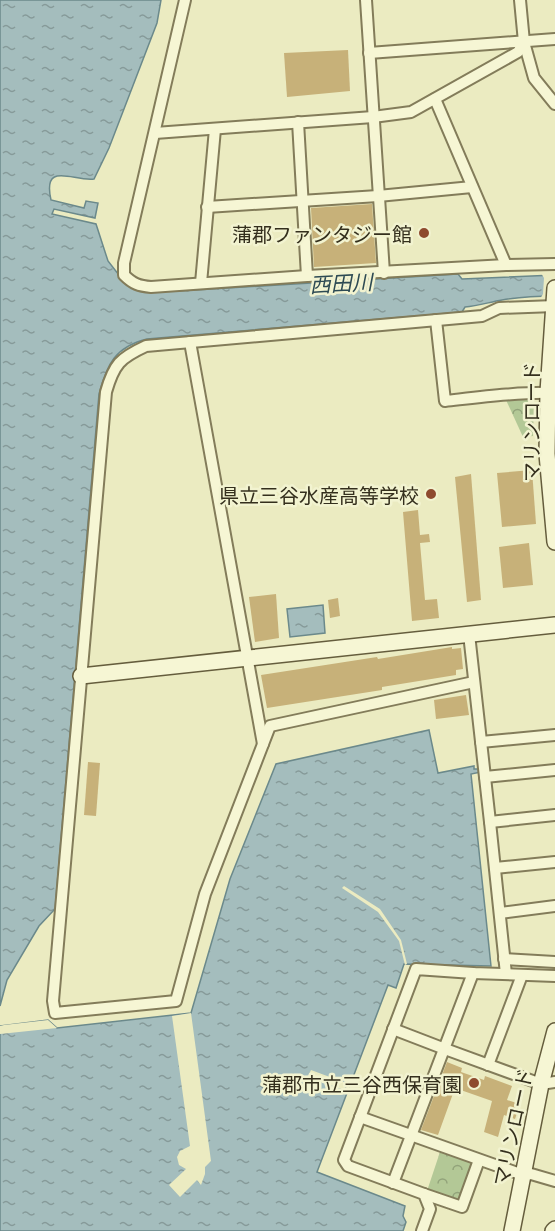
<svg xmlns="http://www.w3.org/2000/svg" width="555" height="1231" viewBox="0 0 555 1231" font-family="Georgia,'Noto Sans JP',serif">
<defs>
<pattern id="park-crowns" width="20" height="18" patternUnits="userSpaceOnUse" patternTransform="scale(1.5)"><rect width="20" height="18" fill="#b3c896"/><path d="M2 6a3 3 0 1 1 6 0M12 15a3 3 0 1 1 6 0" fill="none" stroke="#92a37a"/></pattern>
<pattern id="water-ripples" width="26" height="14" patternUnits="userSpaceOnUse" patternTransform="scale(1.5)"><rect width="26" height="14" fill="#a4bdbd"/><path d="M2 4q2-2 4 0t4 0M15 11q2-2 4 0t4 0" fill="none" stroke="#869a99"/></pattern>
</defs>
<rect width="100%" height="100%" fill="#ebebc1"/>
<g fill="url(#park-crowns)">
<path d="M 534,397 L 533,436 L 523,437 L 506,400 Z"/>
<path d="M 441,1149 L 476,1161 L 462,1203 L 427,1191 Z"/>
</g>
<g fill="url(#water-ripples)" stroke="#6b898b" stroke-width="1.5">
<path d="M 0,0 L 161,0 L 157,23 L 109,148 L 94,179 C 74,182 42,160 51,200 L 84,208 L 86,201 L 98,203 L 95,218 L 54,209 L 52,214 L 96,224 L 108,261 L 122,279 L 133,288 L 142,291 L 178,291 L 458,274 L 462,279 L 555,275 L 555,296 C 538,296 520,297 502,300 C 490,302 478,306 465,307 L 462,312 L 147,339 C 115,347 107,364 99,394 L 55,909 L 39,926 L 7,980 L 0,1006 Z"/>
<path d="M 323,605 L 325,633 L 290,637 L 287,609 Z"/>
<path d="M 429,730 L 438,773 L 474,766 L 474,769 L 480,769 L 481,772 L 471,774 L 491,966 L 404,964 L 396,988 L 388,985 L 317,1172 L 405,1206 L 403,1216 L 406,1222 L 403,1231 L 0,1231 L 0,1026 L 48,1020 L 57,1028 L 191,1013 L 230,879 L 276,764 Z"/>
</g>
<g fill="#ebebc1">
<path d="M 555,272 L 555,299 L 540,299 L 543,294 L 544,278 L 541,273 Z"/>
<path d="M 344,886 L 380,909 L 401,940 L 407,964 L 405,965 L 399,941 L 378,912 L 342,888 Z"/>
<path d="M 191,1013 L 211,1161 L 205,1167 L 205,1174 L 201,1185 L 197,1180 L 180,1197 L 169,1185 L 186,1169 L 179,1165 L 177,1157 L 180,1151 L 190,1146 L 172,1016 Z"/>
<path d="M 48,1020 L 57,1028 L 0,1034 L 0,1026 L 4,1025 Z"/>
<path d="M 311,1070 L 346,1083 L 346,1085 L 350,1087 L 349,1089 L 345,1087 L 344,1090 L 308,1076 Z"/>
</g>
<g fill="#c7b179">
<path d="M 348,50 L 350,91 L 287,97 L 284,53 Z"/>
<path d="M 372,204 L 376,263 L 314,267 L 311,208 Z"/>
<path d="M 532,470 L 536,524 L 502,527 L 497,473 Z"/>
<path d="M 471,474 L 481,600 L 467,602 L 455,477 Z"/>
<path d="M 418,510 L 420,535 L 429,534 L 430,542 L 420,543 L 425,600 L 437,599 L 439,618 L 412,621 L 403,512 Z"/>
<path d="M 529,543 L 533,585 L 503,588 L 499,547 Z"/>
<path d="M 276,594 L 279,638 L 255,642 L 249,597 Z"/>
<path d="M 338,598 L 340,616 L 330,618 L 328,600 Z"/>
<path d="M 452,647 L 452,649 L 461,648 L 463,669 L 456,670 L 456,675 L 382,687 L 382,690 L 267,708 L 261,675 L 377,657 L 378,659 Z"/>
<path d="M 466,695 L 469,715 L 436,719 L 434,700 Z"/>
<path d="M 88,762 L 100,763 L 96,816 L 84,815 Z"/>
<path d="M 447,1062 L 462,1068 L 461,1072 L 484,1080 L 485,1076 L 512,1086 L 507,1100 L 520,1104 L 515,1119 L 504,1115 L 498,1137 L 484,1132 L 492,1101 L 455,1088 L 438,1135 L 421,1130 Z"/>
</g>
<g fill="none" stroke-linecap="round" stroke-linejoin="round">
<defs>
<g id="street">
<path d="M 185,0 L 124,263 L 124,275 C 133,284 139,286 151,287 L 307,276 L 506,265 L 555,264"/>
<path d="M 366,0 L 384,273"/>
<path d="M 520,0 L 524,42 L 534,78 L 555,104"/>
<path d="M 369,53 L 555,39"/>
<path d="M 435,99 L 506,265"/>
<path d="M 298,122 L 307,276"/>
<path d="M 155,133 L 373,117 L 411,112 L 518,52 L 524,42"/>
<path d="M 207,207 L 378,196 L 472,187"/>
<path d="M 201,283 L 215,129"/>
<path d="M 436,320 L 445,401 C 481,397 518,392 554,393"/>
<path d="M 190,342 L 263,744"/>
<path d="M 469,634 L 490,822 L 506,974"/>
<path d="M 474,682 L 270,726 L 205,894 L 176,1001 L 55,1013 L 53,1001 L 106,392 C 114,364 120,358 146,346 L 482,316 L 499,308 L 555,306"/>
<path d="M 481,742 L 555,735"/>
<path d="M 485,777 L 555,770"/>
<path d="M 490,822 L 555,815"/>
<path d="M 495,868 L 555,862"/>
<path d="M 500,913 L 555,906"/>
<path d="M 504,959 L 555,962"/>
<path d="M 393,1029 L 445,1049 L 541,1084 L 555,1082"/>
<path d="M 488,1065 L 522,975"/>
<path d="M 360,1117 L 523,1175 L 531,1174 L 555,1181"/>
<path d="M 393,1183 L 473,973"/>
<path d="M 424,1194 L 462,1207 L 479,1160"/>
<path d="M 422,1231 L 430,1209 L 424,1194 L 348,1166 L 344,1160 L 416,969 L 473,973 L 555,976"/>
</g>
<g id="secondary">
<path d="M 555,288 L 548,392 L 547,454 L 555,542"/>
<path d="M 81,676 L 555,625"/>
<path d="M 512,1231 L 541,1084 L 555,1031"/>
<path d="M 553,1231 L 555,1229"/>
</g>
</defs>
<use href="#street" stroke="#837c5a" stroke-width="14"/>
<use href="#secondary" stroke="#655d3d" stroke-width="18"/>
<use href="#street" stroke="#f6f6d4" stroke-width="10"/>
<use href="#secondary" stroke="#f6f6d4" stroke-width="15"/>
</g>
<g fill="#8e4a2e" stroke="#f2f3d0" stroke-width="2">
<circle cx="424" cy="233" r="6"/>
<circle cx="431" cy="494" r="6"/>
<circle cx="474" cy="1083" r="6"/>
</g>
<g text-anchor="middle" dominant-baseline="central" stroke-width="5" stroke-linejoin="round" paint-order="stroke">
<g font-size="20" fill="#342f1d" stroke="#f2f3d0" text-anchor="end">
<text x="412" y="233">蒲郡ファンタジー館</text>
<text x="419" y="494">県立三谷水産高等学校</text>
<text x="462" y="1083">蒲郡市立三谷西保育園</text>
</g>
<g font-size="20" fill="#342f1d" stroke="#f2f3d0">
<text transform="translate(530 422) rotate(-90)">マリンロード</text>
<text transform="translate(512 1127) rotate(-78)">マリンロード</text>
</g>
<g font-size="21" font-style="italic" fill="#2d4a53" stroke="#f2f3d0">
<text transform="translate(341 282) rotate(-3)">西田川</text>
</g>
</g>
</svg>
